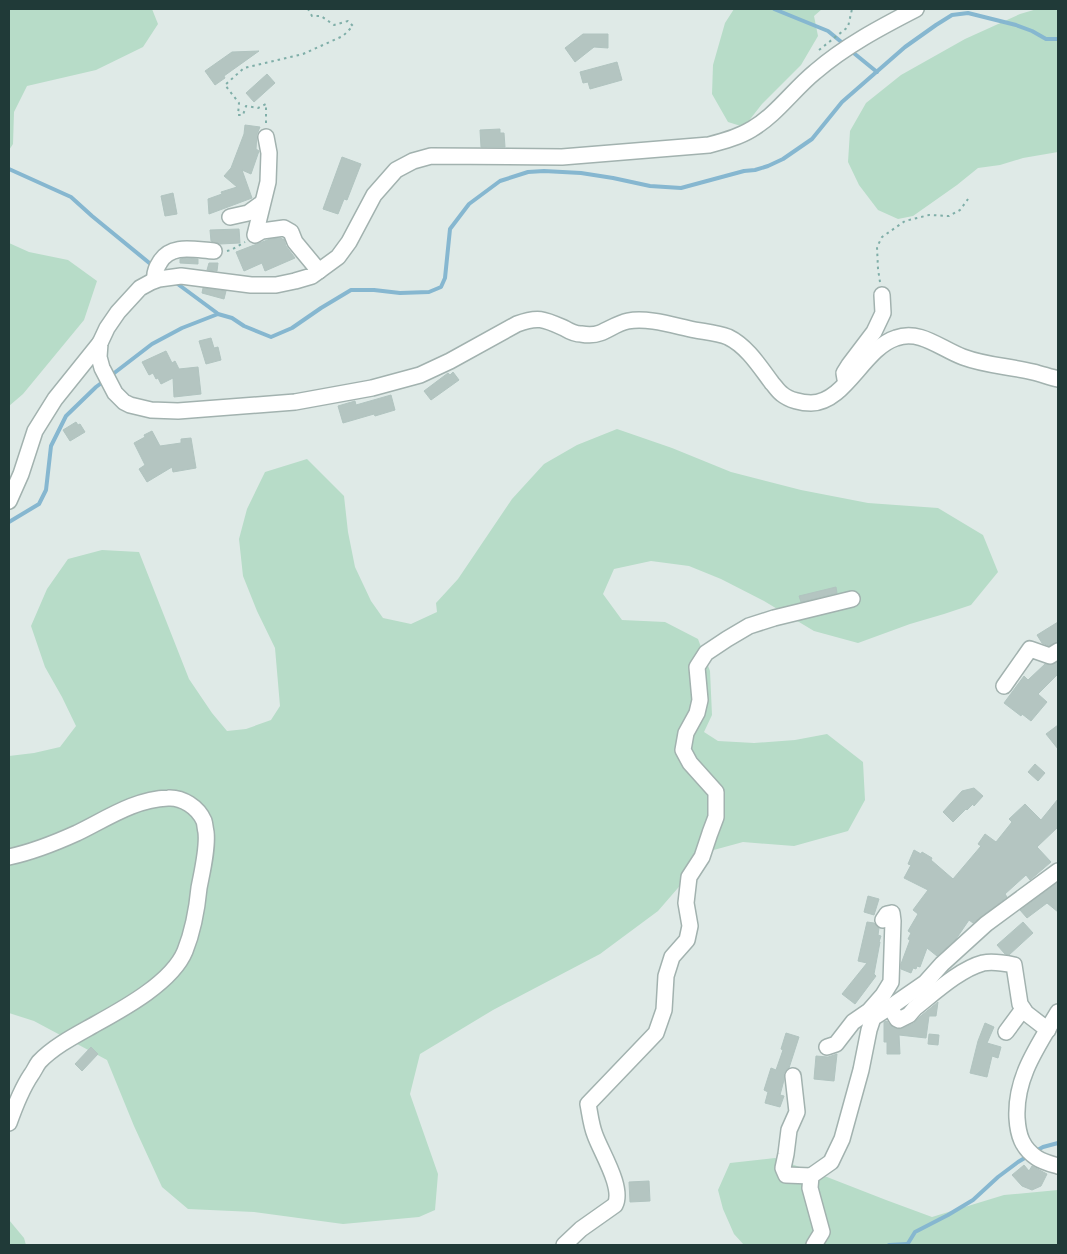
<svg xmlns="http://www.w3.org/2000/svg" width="1067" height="1254" viewBox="0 0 1067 1254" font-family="'Public Sans',sans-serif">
<rect width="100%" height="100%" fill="#dfeae7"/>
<g fill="#b7dcc8">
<path d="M 9,9 L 152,9 L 158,24 L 143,47 L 96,70 L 27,86 L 14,112 L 13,144 L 9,150 Z"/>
<path d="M 734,9 L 822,9 L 814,16 L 818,36 L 801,65 L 762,104 L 744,127 L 728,122 L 712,94 L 713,65 L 725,23 Z"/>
<path d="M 1037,9 L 1058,9 L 1058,152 L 1023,158 L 1000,165 L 978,168 L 957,185 L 913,216 L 898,219 L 878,210 L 859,185 L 848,162 L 850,131 L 866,103 L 901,75 L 965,39 L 1020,14 Z"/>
<path d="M 9,243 L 29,252 L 68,260 L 97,281 L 84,320 L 23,394 L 9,406 Z"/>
<path d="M 617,429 L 672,448 L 731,472 L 801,490 L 868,503 L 938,508 L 983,535 L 998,572 L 971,605 L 944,614 L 910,624 L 858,643 L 814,631 L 764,601 L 721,579 L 689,566 L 651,561 L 614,569 L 603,594 L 622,620 L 665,622 L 698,639 L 710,671 L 712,715 L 704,732 L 718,741 L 754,743 L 795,740 L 827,734 L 863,762 L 865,800 L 848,831 L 794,846 L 743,842 L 710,851 L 658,911 L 600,954 L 493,1010 L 420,1054 L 410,1094 L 438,1174 L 435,1210 L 419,1217 L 343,1224 L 254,1212 L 188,1209 L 162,1187 L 134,1126 L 107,1060 L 34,1021 L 9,1013 L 9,756 L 34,753 L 60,747 L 76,726 L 62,697 L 45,667 L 31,626 L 47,589 L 68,559 L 102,550 L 139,552 L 189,679 L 212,713 L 227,731 L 246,729 L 271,720 L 280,706 L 275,648 L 257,611 L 243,576 L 239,539 L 247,509 L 265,472 L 307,459 L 344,496 L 348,532 L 355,567 L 371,601 L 383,618 L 411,624 L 437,612 L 436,603 L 458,579 L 512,499 L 544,464 L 577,445 Z"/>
<path d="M 775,1158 L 827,1177 L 886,1200 L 932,1217 L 1004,1195 L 1058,1190 L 1058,1245 L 744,1245 L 734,1234 L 723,1209 L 718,1190 L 730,1163 Z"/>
<path d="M 9,1220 L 24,1238 L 26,1245 L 9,1245 Z"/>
</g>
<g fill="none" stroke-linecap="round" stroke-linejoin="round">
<g stroke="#86b7d0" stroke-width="4">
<path d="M 774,9 L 828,31 L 845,45"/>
<path d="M 850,50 L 877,72"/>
<path d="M 9,169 L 71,197 L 92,216 L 153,266"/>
<path d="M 175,282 L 217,313"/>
<path d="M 109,377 L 152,344 L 182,328 L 218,314 L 232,318 L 244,326 L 271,337 L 292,328 L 321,308 L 351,290 L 374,290 L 400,293 L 429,292 L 441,287 L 445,278 L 450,229 L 469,204 L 500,181 L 528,172 L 544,171 L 581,173 L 613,178 L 650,186 L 681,188 L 744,171 L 755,170 L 768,166 L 783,159 L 812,139 L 842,102 L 905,47 L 936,25 L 952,15 L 968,13 L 1016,25 L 1032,31 L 1046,39 L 1058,39"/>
<path d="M 9,522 L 39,504 L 46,490 L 51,446 L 66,416 L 96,387 L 104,381"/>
<path d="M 1034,1152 L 1043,1147 L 1058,1143"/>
<path d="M 889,1245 L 907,1244"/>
<path d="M 907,1245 L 915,1232 L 948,1215 L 973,1200 L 998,1177 L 1018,1162 L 1028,1156"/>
</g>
</g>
<g fill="#b4c5c1" stroke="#b1c4c0">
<path d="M 583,34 L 608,34 L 608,48 L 594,47 L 575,62 L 565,48 Z"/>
<path d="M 259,51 L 224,76 L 225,78 L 215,85 L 205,71 L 232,52 Z"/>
<path d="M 617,62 L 622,80 L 590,89 L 588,82 L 583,83 L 580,72 Z"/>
<path d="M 267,74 L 275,83 L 254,102 L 246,93 Z"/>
<path d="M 245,125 L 260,127 L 257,134 L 256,149 L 259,151 L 251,174 L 242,170 L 252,198 L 209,214 L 208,199 L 222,194 L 221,192 L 237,187 L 224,176 L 231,168 L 244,134 Z"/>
<path d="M 500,129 L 500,133 L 504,133 L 505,147 L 481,147 L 480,130 Z"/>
<path d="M 342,157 L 361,164 L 347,200 L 344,199 L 338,214 L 323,209 Z"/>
<path d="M 173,193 L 177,214 L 165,216 L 161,196 Z"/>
<path d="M 239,229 L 240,243 L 220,244 L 211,241 L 210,230 Z"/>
<path d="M 281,238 L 282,239 L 284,239 L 286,246 L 295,258 L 265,271 L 262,263 L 244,271 L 236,252 L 270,239 Z"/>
<path d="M 185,258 L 198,259 L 198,264 L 180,263 L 180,259 Z"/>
<path d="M 209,263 L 218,263 L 217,271 L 207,270 Z"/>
<path d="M 203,288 L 226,291 L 224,299 L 202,293 Z"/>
<path d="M 211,338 L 214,348 L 218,347 L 221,360 L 206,364 L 199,341 Z"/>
<path d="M 166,351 L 172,363 L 175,361 L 179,369 L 198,367 L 201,394 L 174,397 L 173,378 L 161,384 L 158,378 L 156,379 L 153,373 L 149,375 L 142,362 Z"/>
<path d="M 453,372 L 459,380 L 431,400 L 424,391 L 448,373 L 450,375 Z"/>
<path d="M 391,395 L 395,410 L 375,416 L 374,414 L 343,423 L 338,406 L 355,401 L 356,405 Z"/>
<path d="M 76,422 L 78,425 L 80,424 L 85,432 L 70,441 L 63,430 Z"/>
<path d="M 152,431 L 160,446 L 181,443 L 181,439 L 191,438 L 196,468 L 173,472 L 172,467 L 147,482 L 139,469 L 145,465 L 134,443 L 145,437 L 144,435 Z"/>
<path d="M 836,587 L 837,593 L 801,602 L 799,596 Z"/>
<path d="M 1058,622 L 1058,642 L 1049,646 L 1042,643 L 1037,635 Z"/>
<path d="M 1058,662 L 1058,674 L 1038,694 L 1047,702 L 1031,721 L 1022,714 L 1021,716 L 1004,703 L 1024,676 L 1028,680 L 1045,664 L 1051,665 Z"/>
<path d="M 1058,725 L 1058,749 L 1046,734 Z"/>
<path d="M 1035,764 L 1045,773 L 1038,781 L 1028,772 Z"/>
<path d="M 974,788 L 983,796 L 974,806 L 973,804 L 967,810 L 966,809 L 953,822 L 943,812 L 962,791 Z"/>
<path d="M 1058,799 L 1058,827 L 1037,847 L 1051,862 L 1030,880 L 1026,875 L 1005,894 L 1007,897 L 973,923 L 969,920 L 956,939 L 937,956 L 927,948 L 920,967 L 917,966 L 916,969 L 913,968 L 911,973 L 901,969 L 901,964 L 910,940 L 908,939 L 911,933 L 908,931 L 918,914 L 913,910 L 928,890 L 904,878 L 911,865 L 908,864 L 914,850 L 921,854 L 922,852 L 932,858 L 931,860 L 953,879 L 981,846 L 978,844 L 985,834 L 996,842 L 1012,822 L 1009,819 L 1025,804 L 1041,820 Z"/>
<path d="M 1058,882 L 1058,912 L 1047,903 L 1027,918 L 1020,910 Z"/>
<path d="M 868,896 L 879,899 L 874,915 L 864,912 Z"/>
<path d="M 867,922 L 874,923 L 879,928 L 878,935 L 881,936 L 879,942 L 880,942 L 874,974 L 876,976 L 855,1004 L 842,994 L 867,963 L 858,961 Z"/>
<path d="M 1023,922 L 1033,933 L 1009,955 L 1005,954 L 997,945 Z"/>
<path d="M 938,1002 L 936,1016 L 929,1016 L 926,1038 L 899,1035 L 900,1054 L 887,1054 L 887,1042 L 884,1042 L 884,1022 L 887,1021 L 889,1024 L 895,1028 L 899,1029 L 903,1028 L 914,1023 L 922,1015 Z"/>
<path d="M 985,1023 L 994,1027 L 987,1043 L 1001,1047 L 998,1058 L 992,1056 L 987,1077 L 970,1073 L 978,1041 Z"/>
<path d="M 786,1033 L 799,1037 L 789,1068 L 788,1068 L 784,1073 L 784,1080 L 780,1095 L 784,1096 L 780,1107 L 765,1103 L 768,1092 L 764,1090 L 771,1068 L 776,1070 L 783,1050 L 781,1049 Z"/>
<path d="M 929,1034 L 939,1035 L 938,1045 L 928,1044 Z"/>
<path d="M 91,1047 L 98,1054 L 82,1071 L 75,1064 Z"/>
<path d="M 837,1054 L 834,1081 L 814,1079 L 816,1056 L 828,1057 Z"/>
<path d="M 1024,1165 L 1029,1171 L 1032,1166 L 1047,1174 L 1041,1186 L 1032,1190 L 1022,1186 L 1012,1175 Z"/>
<path d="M 649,1181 L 650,1201 L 630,1202 L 629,1182 Z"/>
</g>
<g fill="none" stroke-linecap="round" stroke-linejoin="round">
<defs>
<g id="minor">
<path d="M 916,9 C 881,27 845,46 815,72 C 794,89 776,115 752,129 C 739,137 724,141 709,145 L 562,157 L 431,156 L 413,161 L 396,170 L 374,195 L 349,242 L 338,257 L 312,276 L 295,281 L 276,285 L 251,285 L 181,276 L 159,279 L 151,282 L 140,288 L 118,312 L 107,328 L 100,343 L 99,357 L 102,368 L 115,393 L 124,402 L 130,405 L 151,410 L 178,411 L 295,402 L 372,388 L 420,375 L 450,361 L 517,324 C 538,316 544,319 564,328 C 569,331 575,334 581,334 C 587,335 595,335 600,333 C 610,329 618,323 628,321 C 648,317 675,326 695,330 C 706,332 718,333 728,337 C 747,346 760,367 772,383 C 775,386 778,391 782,394 C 789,400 802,403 811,403 C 845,403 864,348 896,338 C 920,329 941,349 963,357 C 987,366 1009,366 1033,372 C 1041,374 1050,377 1058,379"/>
<path d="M 266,137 L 269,153 L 268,182 L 255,235 L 262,231 L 284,228 L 291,232 L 295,242 L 319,271"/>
<path d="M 230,217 L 248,213 L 262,203"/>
<path d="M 155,280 C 154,274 156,268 160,262 C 171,243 195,250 214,251"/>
<path d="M 845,379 L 844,373 L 849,365 L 874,332 L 883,313 L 882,295"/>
<path d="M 9,501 L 21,474 L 35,431 L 55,399 L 100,343"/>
<path d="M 1004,686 L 1030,649 L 1050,656 L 1058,651"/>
<path d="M 9,857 C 32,852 55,843 77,833 C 106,819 135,799 168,798 C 182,797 198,807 204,821 C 205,824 205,828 206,832 C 208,848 202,872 199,888 C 197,909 193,931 185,951 C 172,983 121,1010 92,1026 C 74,1036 53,1047 39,1062 C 36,1066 34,1071 31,1075 C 21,1090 15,1106 9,1123"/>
<path d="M 890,1007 L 897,1019 L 899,1020 L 909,1015 L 915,1008 C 933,994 960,969 983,963 C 993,961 1004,963 1014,965 L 1020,1004 L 1026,1013 L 1048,1030"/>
<path d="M 1058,1012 C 1038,1046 1015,1077 1017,1118 C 1018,1135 1022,1148 1037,1158 C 1043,1162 1051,1164 1058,1166"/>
<path d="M 1006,1032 L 1023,1009"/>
<path d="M 827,1047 L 836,1044 L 853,1022 L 869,1011 L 883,995 L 891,982 L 893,921 L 892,913 L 887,914 L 883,920"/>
<path d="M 793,1076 L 797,1112 L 789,1130 L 786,1154 L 783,1168 L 786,1175 L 811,1176"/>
<path d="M 564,1245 L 581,1229 L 615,1205 C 624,1188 601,1152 595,1135 C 591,1125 590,1114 588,1104 L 656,1033 L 664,1010 L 666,976 L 672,957 L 687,940 L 690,926 L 686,903 L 689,877 L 702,857 L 710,833 L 716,817 L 716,792 L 690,763 L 683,750 L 686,733 L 697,713 L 700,700 L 697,667 L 706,653 L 727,639 L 749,626 L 774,618 L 852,599"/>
<path d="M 814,1245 L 822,1232 L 810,1188 L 811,1176 L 831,1162 L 842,1139 L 861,1070 L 869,1030 L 873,1018 L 896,1003 L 925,983 L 942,964 L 986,924 L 1058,871"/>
</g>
</defs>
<use href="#minor" stroke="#a2b2af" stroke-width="18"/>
<g stroke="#7faea8" stroke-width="2" stroke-dasharray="2.5 4" stroke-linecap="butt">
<path d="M 819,50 L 848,27 L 852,9"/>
<path d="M 266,123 L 266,104 L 258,108 L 246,106 L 243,115 L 238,115 L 239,103 L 225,85 L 244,68 L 303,54 L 343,36 L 353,26 L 348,21 L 334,25 L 321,16 L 312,16 L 308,9"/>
<path d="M 227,251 L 231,250 L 245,242"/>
<path d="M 880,282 L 878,269 L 877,247 L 882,237 L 905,221 L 929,215 L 949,216 L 960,210 L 968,199"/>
</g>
<use href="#minor" stroke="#fff" stroke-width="15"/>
</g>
<rect width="1067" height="1254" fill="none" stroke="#203a38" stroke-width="20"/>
</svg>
